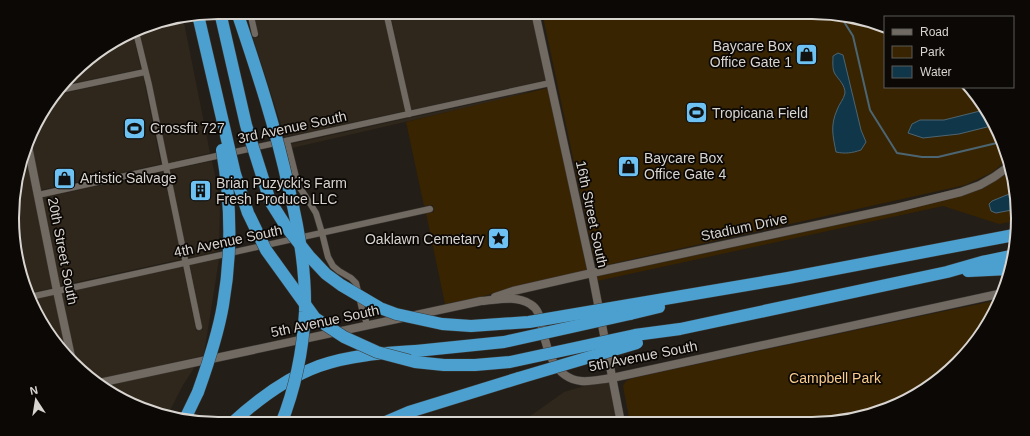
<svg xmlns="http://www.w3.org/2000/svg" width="1030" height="436" viewBox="0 0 1030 436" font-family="Helvetica,sans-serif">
<rect width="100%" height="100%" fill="#231e17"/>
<g fill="#2f271b">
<path d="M 253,12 L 383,12 L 405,111 L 285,137 L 253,38 L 259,37 Z"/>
<path d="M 390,12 L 531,12 L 546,80 L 411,110 Z"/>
<path d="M 183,18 L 210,153 L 168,163 L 152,85 L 139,30 L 152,23 Z"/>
<path d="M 133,34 L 141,69 L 64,85 L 82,63 Z"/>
<path d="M 143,76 L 161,164 L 41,190 L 30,140 L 39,115 L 56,95 Z"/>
<path d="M 531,91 L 513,97 L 292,148 L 291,144 Z"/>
<path d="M 26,152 L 53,288 L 29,293 L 16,258 L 16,178 Z"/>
<path d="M 212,161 L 220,201 L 219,251 L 188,258 L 170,170 Z"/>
<path d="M 163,172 L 182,259 L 59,286 L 42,198 Z"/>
<path d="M 219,259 L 204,354 L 202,356 L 94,380 L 82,373 L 77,366 L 61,293 L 183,267 L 196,331 L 203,330 L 190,265 Z"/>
<path d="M 54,295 L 67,355 L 39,321 L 32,300 Z"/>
<path d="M 196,365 L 183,385 L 167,416 L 152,413 L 104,385 Z"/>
<path d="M 609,382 L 617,423 L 515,423 L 514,422 L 529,417 L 564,392 L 588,385 Z"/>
</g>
<g fill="#392402">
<path d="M 542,12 L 812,12 L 878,23 L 885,27 L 885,87 L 966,87 L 997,127 L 1006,161 L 991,173 L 965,185 L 602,266 L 597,264 L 595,261 Z"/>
<path d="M 548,88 L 588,270 L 513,287 L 481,297 L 445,304 L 426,213 L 434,212 L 433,205 L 424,206 L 406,122 Z"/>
<path d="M 1009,171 L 1014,192 L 992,201 L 996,213 L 1017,209 L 1015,221 L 999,224 L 943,206 L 597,281 L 596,276 L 981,189 L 996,180 Z"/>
<path d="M 999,300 L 983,333 L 938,381 L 891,408 L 839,422 L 630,423 L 623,386 L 626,381 L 633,378 L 926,315 Z"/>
</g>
<g fill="#10364a" stroke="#4c6572">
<path d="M 838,53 L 843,55 L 861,130 L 866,142 L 861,150 C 852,153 845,154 836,152 C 833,136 830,126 837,110 C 839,104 844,99 845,93 C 845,85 839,80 835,74 C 832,69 833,62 833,56 Z"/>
<path d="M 984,110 L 995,125 L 959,134 L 923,138 L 908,133 L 912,124 L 920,120 L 944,120 Z"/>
<path d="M 1014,192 L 1018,205 L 1017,209 L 996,213 L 991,211 L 989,204 L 992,201 Z"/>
</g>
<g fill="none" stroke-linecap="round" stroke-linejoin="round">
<path stroke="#4c6572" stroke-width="2" d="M 841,17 L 853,36 L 870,110 L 897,153 L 922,157 L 938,157 L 1001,142"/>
<defs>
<g id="minor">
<path d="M 250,12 L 255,34"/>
<path d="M 386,12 L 409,114"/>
<path d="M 136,32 L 149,85 L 199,327"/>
<path d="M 60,90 L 145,72"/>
<path d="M 287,141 L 298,185 L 306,197 L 316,213 L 322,233 L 328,257 L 333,266 L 339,271 L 351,278 L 356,283 L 362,309 L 367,324"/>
<path d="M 38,195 L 550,83"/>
<path d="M 30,297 L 430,209"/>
</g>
<g id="tertiary">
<path d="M 535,12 L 592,273 L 621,423"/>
<path d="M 28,146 L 57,291 L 72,361"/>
<path d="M 495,297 L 513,291 L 592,273 L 896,208 L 961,192 L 980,185 L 994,177 L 1008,167"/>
<path d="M 99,383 L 481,301 C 497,300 516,295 530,304 C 539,309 540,318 542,328 C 547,350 554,378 581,381 C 591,382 602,379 612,378 L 1003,293"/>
</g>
<g id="motorway">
<path d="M 968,271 L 1009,269"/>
<path d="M 629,305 L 788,278 L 1014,235"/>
<path d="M 630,314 L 659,307"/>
<path d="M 635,335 L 680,329 L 947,272 L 982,262 L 1011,256"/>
<path d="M 185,419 L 198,392"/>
<path d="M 231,424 C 257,400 286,378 319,366 C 350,355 384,353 416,351"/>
<path d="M 381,424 L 409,412 L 519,378"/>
</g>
</defs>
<use href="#minor" stroke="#3d3935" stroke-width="7"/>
<use href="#tertiary" stroke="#3d3935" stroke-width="9"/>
<use href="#motorway" stroke="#3d3935" stroke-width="13"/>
<use href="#minor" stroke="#716a62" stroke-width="6"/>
<use href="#tertiary" stroke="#716a62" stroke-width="8"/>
<use href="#motorway" stroke="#4ba0d0" stroke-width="12"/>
<defs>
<g id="motorway-bridge">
<path d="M 220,12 L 246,125 L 270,201 L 287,228 L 309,256 L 326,274 L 341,285 L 380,308 L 396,314 L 442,324 L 471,326 L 529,322 L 629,305"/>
<path d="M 237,12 C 257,71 276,129 289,189 C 299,229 306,270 305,312 C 303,349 295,389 281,424"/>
<path d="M 198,15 L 235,174 L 248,213 L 266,250 L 315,318 L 344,337 L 377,352 L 415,362 L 444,365 L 475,365 L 510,362 L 635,335"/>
<path d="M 416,351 L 504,342 L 630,314"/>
<path d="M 519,378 L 637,343"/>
<path d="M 198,392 C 208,364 218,335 223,305 C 232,254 231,201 222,150"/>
</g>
</defs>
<use href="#motorway-bridge" stroke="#3d3935" stroke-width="13" stroke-linecap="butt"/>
<use href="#motorway-bridge" stroke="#4ba0d0" stroke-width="12"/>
</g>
<defs>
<symbol id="shop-square" viewBox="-11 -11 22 22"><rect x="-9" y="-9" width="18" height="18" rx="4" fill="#6ec2f3" stroke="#0b0806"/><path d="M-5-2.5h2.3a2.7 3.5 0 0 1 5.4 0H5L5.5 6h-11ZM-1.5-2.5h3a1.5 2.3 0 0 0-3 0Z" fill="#111"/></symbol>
<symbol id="stadium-square" viewBox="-11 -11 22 22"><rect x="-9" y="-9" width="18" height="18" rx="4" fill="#6ec2f3" stroke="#0b0806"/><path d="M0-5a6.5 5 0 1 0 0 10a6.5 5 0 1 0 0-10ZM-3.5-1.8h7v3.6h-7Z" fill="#111"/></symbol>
<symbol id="building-square" viewBox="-11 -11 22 22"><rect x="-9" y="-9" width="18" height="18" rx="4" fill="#6ec2f3" stroke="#0b0806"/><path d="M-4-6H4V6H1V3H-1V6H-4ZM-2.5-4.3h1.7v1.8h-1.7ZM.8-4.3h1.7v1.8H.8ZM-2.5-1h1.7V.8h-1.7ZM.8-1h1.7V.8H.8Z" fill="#111"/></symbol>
<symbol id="sight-square" viewBox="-11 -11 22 22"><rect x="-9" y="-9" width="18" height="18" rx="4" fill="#6ec2f3" stroke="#0b0806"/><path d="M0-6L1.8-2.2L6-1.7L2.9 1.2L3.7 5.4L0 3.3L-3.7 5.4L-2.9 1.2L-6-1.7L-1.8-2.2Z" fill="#111"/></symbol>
</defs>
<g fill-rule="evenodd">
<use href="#shop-square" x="794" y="42" width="25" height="25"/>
<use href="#stadium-square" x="684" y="100" width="25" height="25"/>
<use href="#stadium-square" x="122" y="116" width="25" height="25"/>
<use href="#shop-square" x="616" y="154" width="25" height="25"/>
<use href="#shop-square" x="52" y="166" width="25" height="25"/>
<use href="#building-square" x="188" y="178" width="25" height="25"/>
<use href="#sight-square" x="486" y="226" width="25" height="25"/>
</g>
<g text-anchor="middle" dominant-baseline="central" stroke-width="3.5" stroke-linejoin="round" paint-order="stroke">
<g font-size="14" fill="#d8d4d0" stroke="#0b0806" text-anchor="start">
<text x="792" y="46" text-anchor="end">Baycare Box<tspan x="792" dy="16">Office Gate 1</tspan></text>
<text x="712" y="113">Tropicana Field</text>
<text x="150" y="128">Crossfit 727</text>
<text x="644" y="158">Baycare Box<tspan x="644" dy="16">Office Gate 4</tspan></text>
<text x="80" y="178">Artistic Salvage</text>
<text x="216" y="183">Brian Puzycki's Farm<tspan x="216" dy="16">Fresh Produce LLC</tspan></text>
<text x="484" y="239" text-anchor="end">Oaklawn Cemetary</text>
</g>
<g font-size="14" fill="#d8d4d0" stroke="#0b0806">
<text transform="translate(292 127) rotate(-12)">3rd Avenue South</text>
<text transform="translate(592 214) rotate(78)">16th Street South</text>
<text transform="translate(744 227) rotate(-12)">Stadium Drive</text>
<text transform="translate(228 241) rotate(-12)">4th Avenue South</text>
<text transform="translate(63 251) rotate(79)">20th Street South</text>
<text transform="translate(325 321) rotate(-12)">5th Avenue South</text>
<text transform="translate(643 356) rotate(-11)">5th Avenue South</text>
</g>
<g font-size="14" fill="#facb8a" stroke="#0b0806">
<text x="835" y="378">Campbell Park</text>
</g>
</g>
<path d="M0 0H1030V436H0ZM218 19H812A199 199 0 0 1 1011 218V218A199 199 0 0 1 812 417H218A199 199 0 0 1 19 218V218A199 199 0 0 1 218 19Z" fill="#0b0806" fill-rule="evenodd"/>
<path fill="none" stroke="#d8d4d0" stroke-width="2" d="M218 19H812A199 199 0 0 1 1011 218V218A199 199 0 0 1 812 417H218A199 199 0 0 1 19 218V218A199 199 0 0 1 218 19Z"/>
<rect x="884" y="16" width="130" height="72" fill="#0b0806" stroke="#5d5a57"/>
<rect x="892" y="29" width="20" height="6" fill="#716a62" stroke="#5d5a57"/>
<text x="920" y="36" font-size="12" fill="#d8d4d0">Road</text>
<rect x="892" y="46" width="20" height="12" fill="#392402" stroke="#5d5a57"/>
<text x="920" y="56" font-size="12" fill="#d8d4d0">Park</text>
<rect x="892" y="66" width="20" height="12" fill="#10364a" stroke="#5d5a57"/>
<text x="920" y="76" font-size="12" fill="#d8d4d0">Water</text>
<g transform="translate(36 400) rotate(348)" stroke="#0b0806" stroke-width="3" paint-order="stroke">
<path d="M0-3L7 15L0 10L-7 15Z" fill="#d8d4d0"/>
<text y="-6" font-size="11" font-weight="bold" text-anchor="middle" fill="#d8d4d0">N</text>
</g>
</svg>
